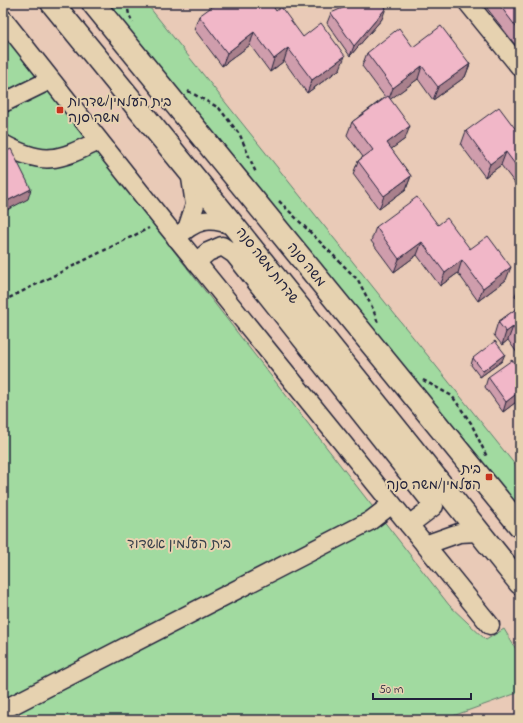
<svg xmlns="http://www.w3.org/2000/svg" width="523" height="723" viewBox="0 0 523 723" font-family="'Indie Flower','Playpen Sans Hebrew',sans-serif">
<rect width="100%" height="100%" fill="#e9cab7"/>
<filter id="ink" filterUnits="userSpaceOnUse"><feTurbulence type="fractalNoise" baseFrequency=".025" numOctaves="2"/><feDisplacementMap in="SourceGraphic" scale="8" xChannelSelector="R" yChannelSelector="G"/><feConvolveMatrix kernelMatrix="1 2 1 2 8 2 1 2 1" color-interpolation-filters="sRGB"/></filter>
<g filter="url(#ink)">
<g fill="#a1daa0" stroke="#627e6e">
<path d="M 103,3 L 146,3 L 520,471 L 520,513 Z"/>
<path d="M 3,31 L 449,605 L 486,640 L 504,629 L 520,656 L 520,692 L 450,717 L 451,720 L 3,720 Z"/>
</g>
<g fill="none" stroke-linecap="round" stroke-linejoin="round">
<defs>
<g id="minor">
<path d="M 468,3 L 520,67"/>
<path d="M 3,19 L 163,221 L 490,625"/>
<path d="M 3,103 L 50,80"/>
<path d="M 3,144 C 45,167 58,160 99,141"/>
<path d="M 188,226 L 195,205 L 190,171"/>
<path d="M 176,238 C 196,219 209,216 234,226"/>
<path d="M 196,262 L 208,252 L 222,246 L 234,254 L 434,506 L 409,525"/>
<path d="M 425,545 L 459,533 L 478,532"/>
<path d="M 3,710 L 370,521 L 392,504"/>
</g>
<g id="major">
<path d="M 52,3 L 234,226 L 520,583"/>
<path d="M 93,3 L 520,526"/>
</g>
</defs>
<use href="#minor" stroke="#22223b" stroke-width="21"/>
<use href="#major" stroke="#22223b" stroke-width="25"/>
<g stroke="#22223b" stroke-width="2.5" stroke-dasharray="4 3" stroke-linecap="butt">
<path d="M 127,3 L 129,15 L 133,23"/>
<path d="M 188,91 L 219,108 L 240,135 L 256,173"/>
<path d="M 279,201 L 358,280 L 373,309 L 378,323"/>
<path d="M 3,301 L 149,228"/>
<path d="M 423,380 L 452,396 L 471,423 L 487,457"/>
</g>
<use href="#minor" stroke="#e6d2b0" stroke-width="18"/>
<use href="#major" stroke="#e6d2b0" stroke-width="22"/>
</g>
<g fill="#cf9dac" stroke="#22223b">
<path d="M 483,3 L 520,3 L 520,51 Z"/>
<path d="M 276,11 L 303,37 L 340,69 L 307,93 L 284,61 L 270,72 L 250,45 L 222,66 L 194,29 L 199,16 Z"/>
<path d="M 331,13 L 382,19 L 350,56 L 327,23 Z"/>
<path d="M 413,47 L 470,64 L 465,77 L 433,100 L 418,79 L 390,99 L 405,139 L 391,149 L 411,176 L 406,189 L 379,209 L 353,174 L 358,161 L 363,157 L 347,135 L 352,122 L 385,97 L 362,66 L 367,53 Z"/>
<path d="M 466,131 L 520,135 L 520,190 L 501,165 L 485,177 L 461,145 Z"/>
<path d="M 376,227 L 470,249 L 506,280 L 478,301 L 458,273 L 440,286 L 417,255 L 394,272 L 371,241 Z"/>
<path d="M 520,248 L 520,255 L 518,253 Z"/>
<path d="M 520,283 L 520,303 L 515,296 Z"/>
<path d="M 520,306 L 520,357 L 508,340 L 502,345 L 494,335 L 498,322 Z"/>
<path d="M 473,358 L 502,361 L 480,377 L 471,365 Z"/>
<path d="M 520,371 L 520,399 L 503,412 L 485,387 L 488,377 Z"/>
</g>
<g fill="#a9808c" stroke="#22223b">
<path d="M 386,8 L 382,19 L 350,56 L 354,46 Z"/>
<path d="M 254,32 L 250,45 L 222,66 L 227,53 Z"/>
<path d="M 288,48 L 284,61 L 270,72 L 274,59 Z"/>
<path d="M 345,56 L 340,69 L 307,93 L 312,80 Z"/>
<path d="M 470,64 L 465,77 L 433,100 L 438,87 Z"/>
<path d="M 422,66 L 418,79 L 388,101 L 393,88 Z"/>
<path d="M 410,126 L 405,139 L 382,156 L 387,143 Z"/>
<path d="M 506,152 L 501,165 L 485,177 L 490,164 Z"/>
<path d="M 411,176 L 406,189 L 379,209 L 384,196 Z"/>
<path d="M 31,189 L 28,199 L 3,212 L 3,203 Z"/>
<path d="M 422,242 L 417,255 L 394,272 L 399,259 Z"/>
<path d="M 462,260 L 458,273 L 440,286 L 445,273 Z"/>
<path d="M 511,267 L 506,280 L 478,301 L 483,288 Z"/>
<path d="M 513,327 L 508,340 L 502,345 L 506,332 Z"/>
<path d="M 505,354 L 502,361 L 480,377 L 483,371 Z"/>
<path d="M 520,391 L 520,399 L 503,412 L 506,402 Z"/>
</g>
<g fill="#f1b7c8" stroke="#22223b">
<path d="M 217,3 L 271,3 L 276,11 L 281,7 L 303,37 L 321,23 L 345,56 L 312,80 L 288,48 L 274,59 L 254,32 L 227,53 L 199,16 Z"/>
<path d="M 354,3 L 382,3 L 386,8 L 354,46 L 331,13 Z"/>
<path d="M 498,3 L 520,3 L 520,32 Z"/>
<path d="M 441,26 L 470,64 L 438,87 L 422,66 L 393,88 L 367,53 L 399,28 L 413,47 Z"/>
<path d="M 388,96 L 410,126 L 387,143 L 411,176 L 384,196 L 358,161 L 373,150 L 352,122 Z"/>
<path d="M 499,107 L 520,135 L 520,171 L 506,152 L 490,164 L 466,131 Z"/>
<path d="M 11,149 L 31,189 L 3,203 L 3,153 Z"/>
<path d="M 417,197 L 438,225 L 447,218 L 470,249 L 488,236 L 511,267 L 483,288 L 462,260 L 445,273 L 422,242 L 399,259 L 376,227 Z"/>
<path d="M 520,306 L 520,337 L 513,327 L 506,332 L 498,322 Z"/>
<path d="M 495,341 L 505,354 L 483,371 L 473,358 Z"/>
<path d="M 512,360 L 520,371 L 520,391 L 506,402 L 488,377 Z"/>
</g>
</g>
<g fill="#c8321e" stroke="#e6d2b0" stroke-width="1.5">
<rect x="56" y="106" width="8" height="8" rx="2"/>
<rect x="485" y="473" width="8" height="8" rx="2"/>
</g>
<g text-anchor="middle" dominant-baseline="central" stroke-width="4" stroke-linejoin="round" paint-order="stroke">
<g font-size="14" fill="#22223b" stroke="#e6d2b0" text-anchor="start">
<text x="68" y="102">בית העלמין/שדרות<tspan x="68" dy="16">משה סנה</tspan></text>
<text x="481" y="469" text-anchor="end">בית<tspan x="481" dy="16">העלמין/משה סנה</tspan></text>
</g>
<g font-size="14" fill="#22223b" stroke="#e6d2b0">
<text transform="translate(306 265) rotate(51)">משה סנה</text>
<text transform="translate(267 266) rotate(52)">שדרות משה סנה</text>
</g>
<g font-size="14" fill="#353e4a" stroke="#e6d2b0">
<text x="179" y="544">בית העלמין אשדוד</text>
</g>
</g>
<rect width="523" height="723" fill="none" stroke="#e6d2b0" stroke-width="16"/>
<rect x="8" y="8" width="507" height="707" fill="none" stroke="#22223b" stroke-width="1.5" filter="url(#ink)"/>
<path d="M373 693v6h98v-6" fill="none" stroke="#22223b" stroke-width="2"/>
<text x="379" y="693" font-size="12" fill="#22223b" stroke="#e6d2b0" stroke-width="3" paint-order="stroke">50 m</text>
</svg>
